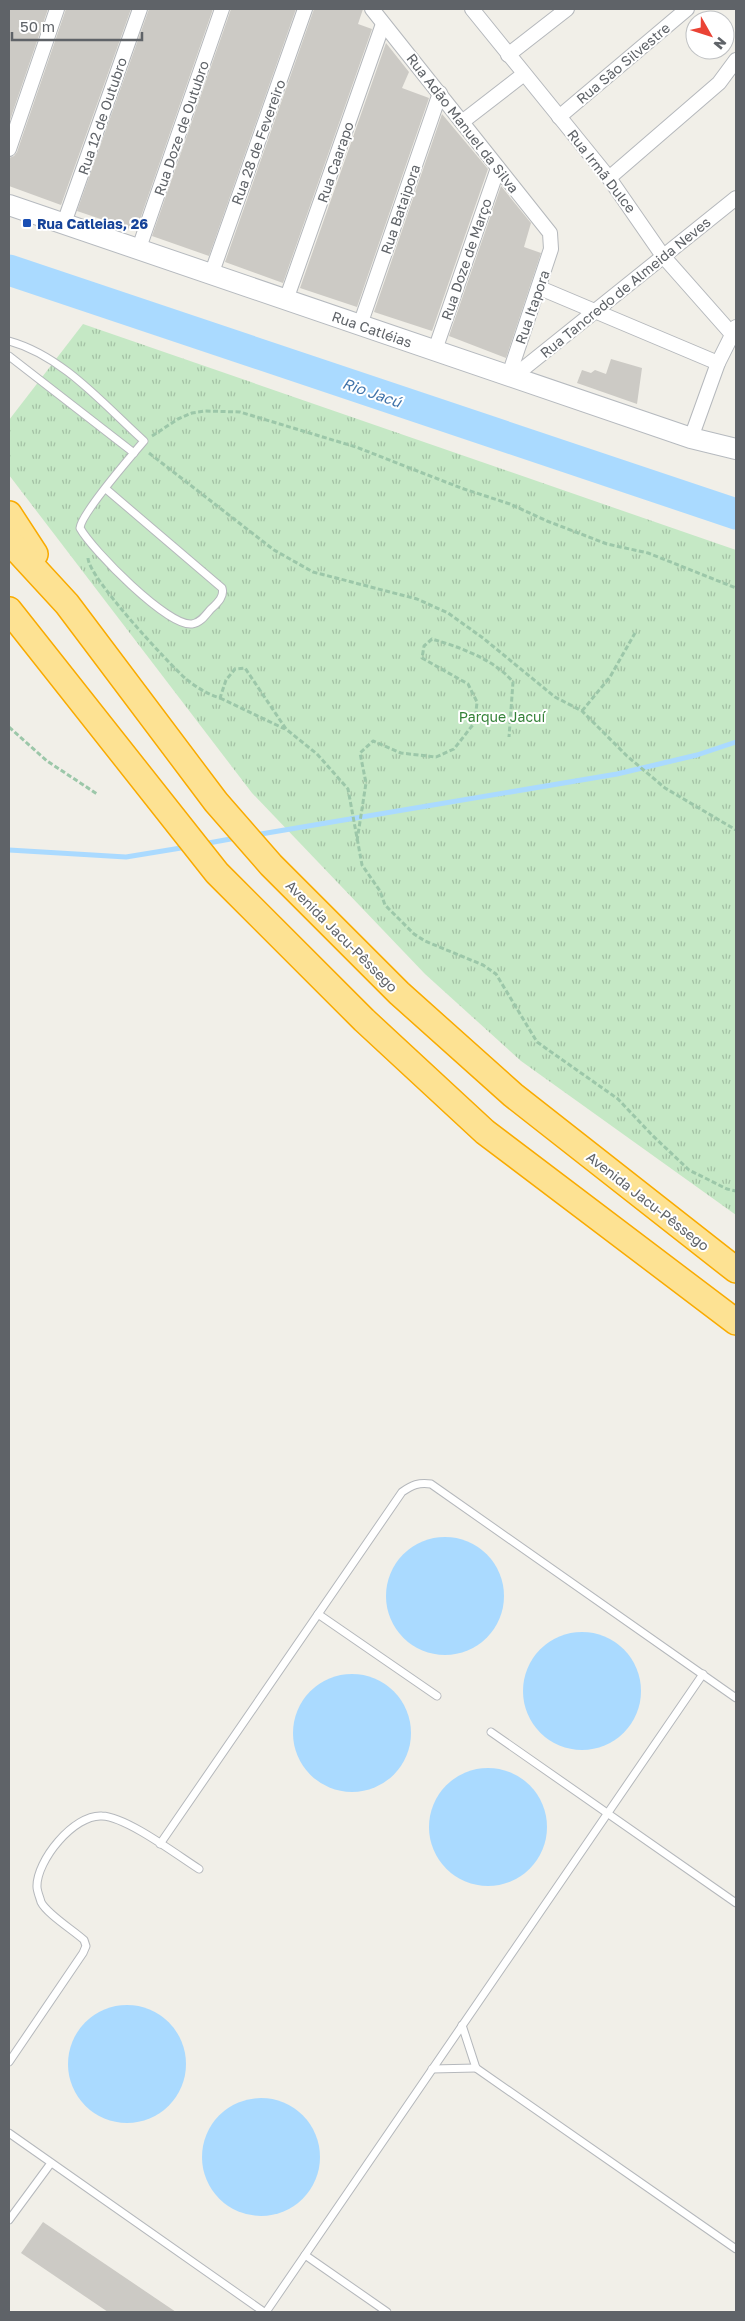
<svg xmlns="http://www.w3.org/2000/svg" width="745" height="2321" viewBox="0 0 745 2321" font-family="'Golos Text',sans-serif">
<defs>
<pattern id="park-tufts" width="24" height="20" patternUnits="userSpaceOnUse" patternTransform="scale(1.25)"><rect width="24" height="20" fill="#c5e8c5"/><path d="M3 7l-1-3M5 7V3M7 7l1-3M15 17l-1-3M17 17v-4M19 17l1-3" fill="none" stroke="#a3c0a4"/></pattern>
</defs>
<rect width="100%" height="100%" fill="#f1efe8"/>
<path fill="url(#park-tufts)" d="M 83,324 L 736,550 L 736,1215 L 521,1061 L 425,974 L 252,793 L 9,475 L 9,420 Z"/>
<g fill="#aadaff">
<circle cx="445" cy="1596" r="59"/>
<circle cx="582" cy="1691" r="59"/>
<circle cx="352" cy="1733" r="59"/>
<circle cx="488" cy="1827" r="59"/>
<circle cx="127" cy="2064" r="59"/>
<circle cx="261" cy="2157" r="59"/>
</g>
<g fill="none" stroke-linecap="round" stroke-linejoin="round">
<g stroke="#aadaff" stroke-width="5">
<path d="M 255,835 L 617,774 L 697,755 L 736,742"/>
<path d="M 203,844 L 236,838"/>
<path d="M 9,850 L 126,857 L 187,847"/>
</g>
<path stroke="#aadaff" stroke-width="31" d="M 9,270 L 736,514"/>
</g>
<g fill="#cccac5">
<path d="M 9,9 L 48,9 L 9,123 Z"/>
<path d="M 66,9 L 131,9 L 61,205 L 9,186 L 9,158 L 14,156 L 17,152 Z"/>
<path d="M 149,9 L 213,9 L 136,231 L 77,211 Z"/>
<path d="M 231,9 L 296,9 L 209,256 L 152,236 Z"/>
<path d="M 314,9 L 363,9 L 358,24 L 372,29 L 283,283 L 225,262 Z"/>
<path d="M 386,43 L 409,72 L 402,88 L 429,98 L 357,307 L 300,288 Z"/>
<path d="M 442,114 L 488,169 L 432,331 L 374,312 Z"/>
<path d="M 501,186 L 531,223 L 524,247 L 541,253 L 506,358 L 449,336 Z"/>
<path d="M 611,359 L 642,368 L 637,404 L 577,383 L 582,370 L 591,373 L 595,370 L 606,374 Z"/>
<path d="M 43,2222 L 176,2312 L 108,2312 L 21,2253 Z"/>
</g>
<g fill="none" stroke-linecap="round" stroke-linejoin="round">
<defs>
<g id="lane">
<path d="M 9,341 C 63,356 103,404 144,441 C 132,455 81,514 80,528 C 92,550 168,627 192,624 C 200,623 205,616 210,610 C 216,604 225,597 222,588 L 106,489"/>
<path d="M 9,356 L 134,453"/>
<path d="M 318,1614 L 437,1696"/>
<path d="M 491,1732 L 736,1903"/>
<path d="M 160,1844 L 402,1492 C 412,1485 419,1482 431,1484 L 736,1698"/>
<path d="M 462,2025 L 476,2068 L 736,2249"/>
<path d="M 9,2062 L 83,1953 L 86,1946 L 84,1940 C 73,1930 47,1914 41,1902 C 40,1898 37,1891 37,1887 C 36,1861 74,1814 102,1816 C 127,1817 177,1855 199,1869"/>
<path d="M 432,2069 L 476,2068"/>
<path d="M 9,2133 L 264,2312"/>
<path d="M 9,2220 L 51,2163"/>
<path d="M 305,2255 L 387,2312"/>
<path d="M 266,2312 L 703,1674"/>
</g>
<g id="street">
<path d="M 372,9 L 550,233 L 551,249 L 509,375"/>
<path d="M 472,9 L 609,178 L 663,256 L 731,333"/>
<path d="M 508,55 L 567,9"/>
<path d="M 559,117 L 687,9"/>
<path d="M 462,122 L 524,74"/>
<path d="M 9,149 L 57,9"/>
<path d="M 609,178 L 719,83 L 736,60"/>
<path d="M 64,223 L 140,9"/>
<path d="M 139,248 L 222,9"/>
<path d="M 211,275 L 305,9"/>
<path d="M 540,288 L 718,363"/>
<path d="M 286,300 L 383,24"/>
<path d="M 360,325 L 440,93"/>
<path d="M 435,350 L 498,168"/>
<path d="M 513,377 L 736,198"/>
<path d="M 691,438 L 718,363 L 736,327"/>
</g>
<path id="secondary" d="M 9,205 L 691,438 L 736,449"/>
<g id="highway">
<path d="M 9,514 L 35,554"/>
<path d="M 9,541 L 67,604 L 216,802 L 271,865 L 399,993 L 513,1095 L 736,1270"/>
<path d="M 9,610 L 217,873 L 364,1020 L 485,1132 L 736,1322"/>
</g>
</defs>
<use href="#lane" stroke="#b5b8bc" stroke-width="9"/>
<use href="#street" stroke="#b5b8bc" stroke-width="16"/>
<use href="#secondary" stroke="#b6babf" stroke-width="22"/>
<use href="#highway" stroke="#f9ab00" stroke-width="28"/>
<g stroke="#9cc7a9" stroke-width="3" stroke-dasharray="5 2.5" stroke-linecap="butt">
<path d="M 152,436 L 178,419 L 192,413 L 205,411 L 240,412 L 356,447 L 461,488 L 510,504 L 547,521 L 607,544 L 648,553 L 736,588"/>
<path d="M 149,453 L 274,550 L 313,572 L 417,599 L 448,613 L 483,638 L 555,697 L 582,711 L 627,756 L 665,788 L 736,830"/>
<path d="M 88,558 C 88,577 169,664 186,679 C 196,687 207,694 220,698 L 226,680 L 235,669 L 245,668 L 286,729 L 317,754 L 348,789 L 362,865 L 380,891 L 385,905 L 414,934 L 425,941 L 483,965 L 496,974 L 537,1042 L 618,1099 L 652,1135 L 689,1170 L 727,1189 L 736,1191"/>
<path d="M 220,698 L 285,729"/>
<path d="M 582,711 L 610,677 L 635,633"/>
<path d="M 9,727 L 47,761 L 97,794"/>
<path d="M 357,841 L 366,783 L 360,753 L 373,741 L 401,753 L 436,757 L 454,749 L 475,722 L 477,702 L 468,684 L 422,658 L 424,646 L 432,639 C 459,647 494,659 513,682 L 509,737"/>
</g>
<use href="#lane" stroke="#fff" stroke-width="7"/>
<use href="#street" stroke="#fff" stroke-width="14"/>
<use href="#secondary" stroke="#fff" stroke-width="20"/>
<use href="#highway" stroke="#fde293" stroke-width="25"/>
</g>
<rect fill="#1a4fb4" stroke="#fff" stroke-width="2" x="22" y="218" width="10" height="10" rx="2.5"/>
<g text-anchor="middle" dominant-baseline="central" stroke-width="4" stroke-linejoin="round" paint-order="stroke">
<g font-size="14" fill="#5f6368" stroke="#fff">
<text transform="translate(623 63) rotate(-40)">Rua São Silvestre</text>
<text transform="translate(102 116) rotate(-71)">Rua 12 de Outubro</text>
<text transform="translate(463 123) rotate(52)">Rua Adão Manuel da Silva</text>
<text transform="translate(181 128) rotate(-71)">Rua Doze de Outubro</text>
<text transform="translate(258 142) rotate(-70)">Rua 28 de Fevereiro</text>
<text transform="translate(335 162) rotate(-71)">Rua Caarapo</text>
<text transform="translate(602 171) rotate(52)">Rua Irmã Dulce</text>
<text transform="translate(400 209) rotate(-71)">Rua Bataipora</text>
<text transform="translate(466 259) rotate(-71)">Rua Doze de Março</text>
<text transform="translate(625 287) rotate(-39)">Rua Tancredo de Almeida Neves</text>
<text transform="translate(532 307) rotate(-71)">Rua Itapora</text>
<text transform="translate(372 329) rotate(19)">Rua Catléias</text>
<text transform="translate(342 936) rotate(45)">Avenida Jacu-Pêssego</text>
<text transform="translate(648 1201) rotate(38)">Avenida Jacu-Pêssego</text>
</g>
<g font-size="14" font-weight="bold" fill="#164399" stroke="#fff" text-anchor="start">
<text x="37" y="223">Rua Catleias, 26</text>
</g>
<g font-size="14" fill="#348238" stroke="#fff">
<text x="502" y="716">Parque Jacuí</text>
</g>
<g font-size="15" font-style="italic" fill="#4174aa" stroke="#fff">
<text transform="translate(372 392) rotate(19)">Rio Jacú</text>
</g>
</g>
<rect width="745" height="2321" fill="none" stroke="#5f6368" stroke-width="20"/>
<g transform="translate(710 35) rotate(129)"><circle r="24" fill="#ffffff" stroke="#bfc1c3"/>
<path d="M0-4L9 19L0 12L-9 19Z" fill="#ea4335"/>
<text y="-8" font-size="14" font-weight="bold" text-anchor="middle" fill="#5f6368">N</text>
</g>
<path d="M12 32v8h130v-8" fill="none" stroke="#5f6368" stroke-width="2.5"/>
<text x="20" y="32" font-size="15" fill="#5f6368" stroke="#ffffff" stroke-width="4" paint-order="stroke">50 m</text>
</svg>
